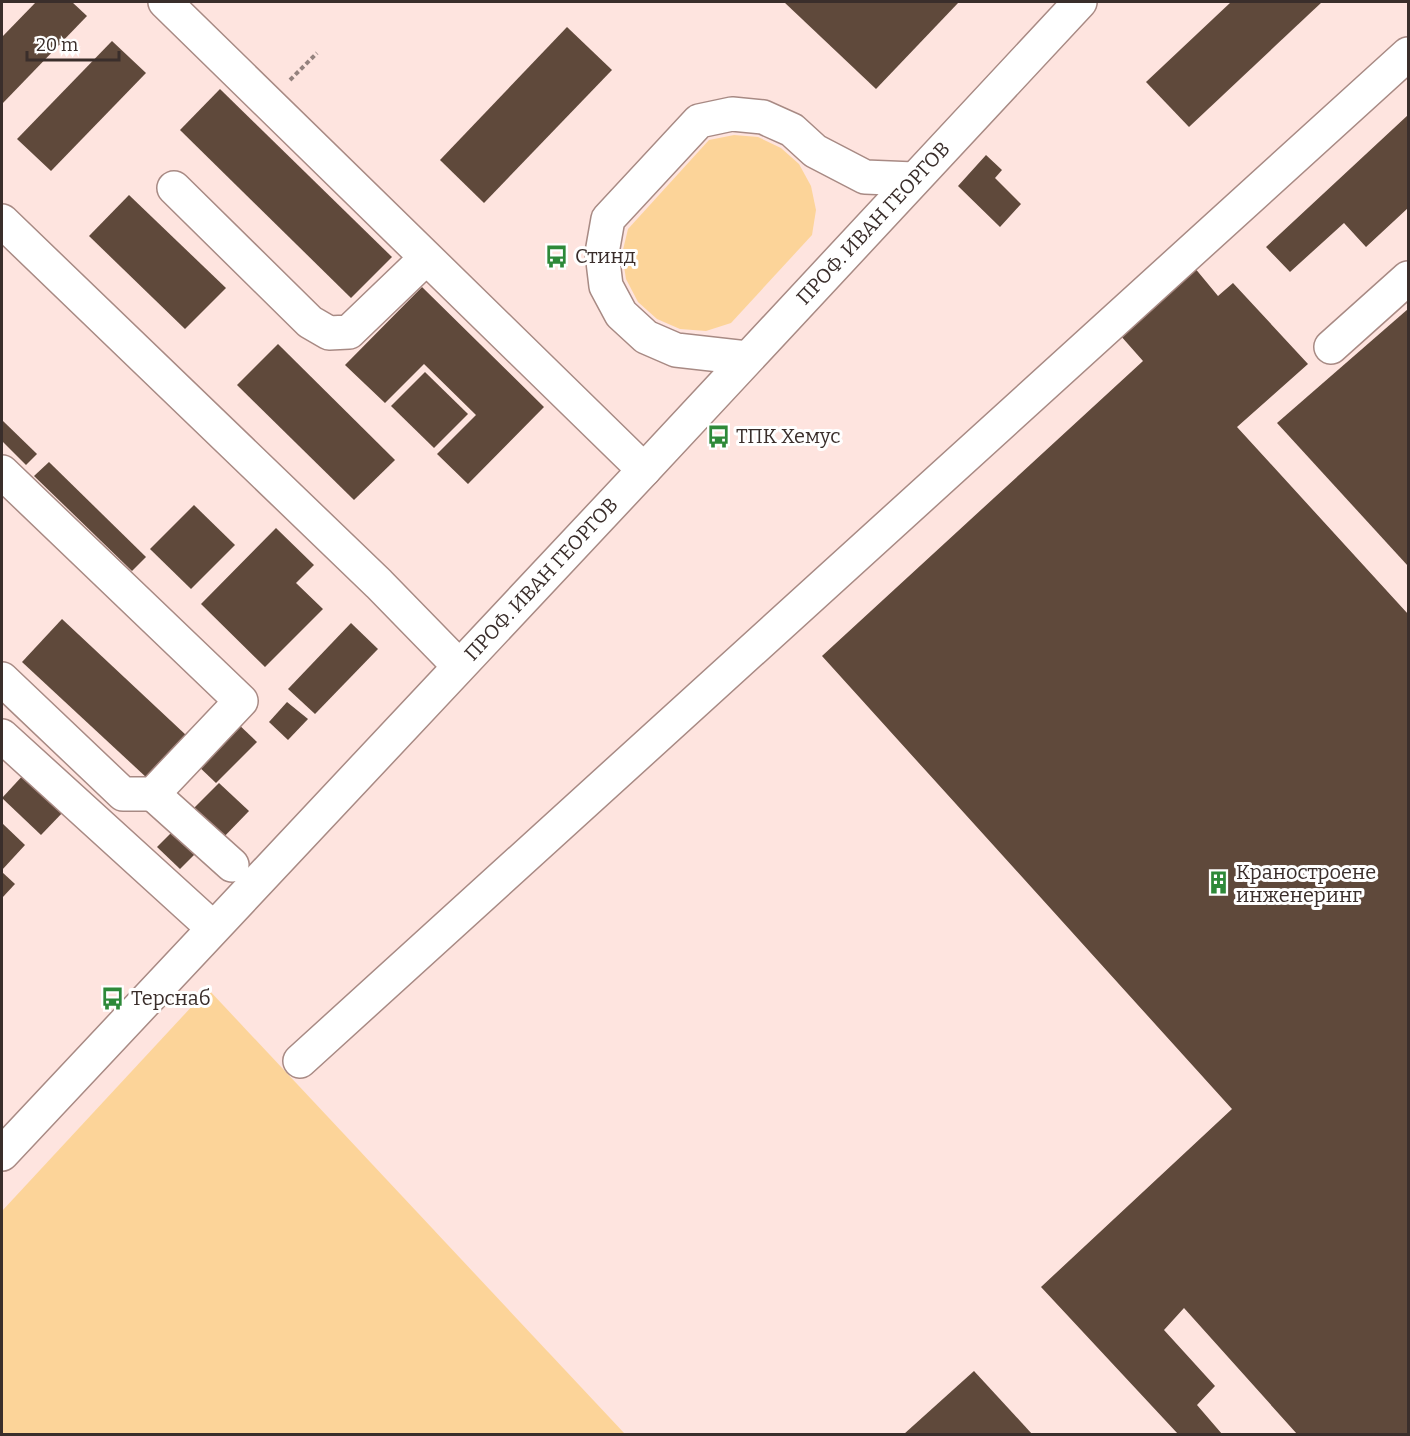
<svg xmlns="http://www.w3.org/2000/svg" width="1410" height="1436" viewBox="0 0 1410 1436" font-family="Bitter,serif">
<rect width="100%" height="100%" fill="#fee4df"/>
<g fill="#fcd499">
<path d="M 734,135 L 758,137 L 781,148 L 799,164 L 811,186 L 816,210 L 812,235 L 731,323 L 706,331 L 680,329 L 657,319 L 638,302 L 626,279 L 622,254 L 628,229 L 709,140 Z"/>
<path d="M 208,989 L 625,1434 L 2,1434 L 2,1211 Z"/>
</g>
<g fill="#5f493b">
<path d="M 36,2 L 72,2 L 87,16 L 2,104 L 2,37 Z"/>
<path d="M 784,2 L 959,2 L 876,89 Z"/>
<path d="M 1231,2 L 1322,2 L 1189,127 L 1146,82 Z"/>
<path d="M 567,27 L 612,70 L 484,203 L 440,160 Z"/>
<path d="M 112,41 L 146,73 L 51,171 L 17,139 Z"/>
<path d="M 220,89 L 392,257 L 351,298 L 180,130 Z"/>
<path d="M 1408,115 L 1408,208 L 1366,247 L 1344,223 L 1290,272 L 1266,247 Z"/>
<path d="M 986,155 L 1002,170 L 995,178 L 1021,204 L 1000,227 L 958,186 Z"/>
<path d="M 129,195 L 226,288 L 185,329 L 89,236 Z"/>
<path d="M 1194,267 L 1218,296 L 1233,283 L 1308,364 L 1237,427 L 1408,614 L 1408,1434 L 1297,1434 L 1184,1308 L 1164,1330 L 1215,1386 L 1197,1405 L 1222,1434 L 1178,1434 L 1041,1287 L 1232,1109 L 822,656 L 1143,361 L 1120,335 Z"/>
<path d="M 422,287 L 544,407 L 468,484 L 437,454 L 476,415 L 424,364 L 385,403 L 345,365 Z"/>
<path d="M 1408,309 L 1408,566 L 1277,423 Z"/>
<path d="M 278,344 L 395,460 L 354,500 L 237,385 Z"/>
<path d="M 425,372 L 468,414 L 434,448 L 391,406 Z"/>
<path d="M 2,420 L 37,454 L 26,465 L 2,441 Z"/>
<path d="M 49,462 L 146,557 L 132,571 L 34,476 Z"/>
<path d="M 194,505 L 235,545 L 191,589 L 150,549 Z"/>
<path d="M 276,528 L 314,565 L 296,583 L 323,609 L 265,667 L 201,604 Z"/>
<path d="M 62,619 L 187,736 L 147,778 L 22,662 Z"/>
<path d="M 351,623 L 378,649 L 315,714 L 288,689 Z"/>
<path d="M 287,702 L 308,719 L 288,740 L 269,722 Z"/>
<path d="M 235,721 L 257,742 L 216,783 L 195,763 Z"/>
<path d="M 26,772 L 66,809 L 41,835 L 2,798 Z"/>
<path d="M 219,783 L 249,811 L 219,842 L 189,813 Z"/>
<path d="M 182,822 L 205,844 L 180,869 L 157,847 Z"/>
<path d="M 2,823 L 25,845 L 2,870 Z"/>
<path d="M 2,872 L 15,884 L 2,898 Z"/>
<path d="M 974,1371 L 1032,1434 L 904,1434 Z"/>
</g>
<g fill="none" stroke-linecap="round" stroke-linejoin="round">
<defs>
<g id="minor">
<path d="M 165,2 L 644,470"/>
<path d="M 174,188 L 310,322 L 329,333 L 349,332 L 426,258"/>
<path d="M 2,221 L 379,584 L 459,666"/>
<path d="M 1331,347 L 1408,278"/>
<path d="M 747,358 L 676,350 L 646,337 L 621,314 L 606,286 L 602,253 L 608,219 L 699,121 L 732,114 L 763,117 L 792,130 L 815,151 L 865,177 L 914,179"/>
<path d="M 2,472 L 241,701 L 153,794 L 123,794 L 2,679"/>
<path d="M 2,736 L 213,928"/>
<path d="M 153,794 L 232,865"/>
<path d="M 300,1061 L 1408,54"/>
<path d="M 2,1154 L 644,470 L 1080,2"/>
</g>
</defs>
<use href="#minor" stroke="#a88a84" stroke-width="36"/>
<path stroke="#94827e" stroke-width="4" stroke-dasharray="4.5 3" stroke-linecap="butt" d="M 290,80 L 317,53"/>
<use href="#minor" stroke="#fff" stroke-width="33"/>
</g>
<defs>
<symbol id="bus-bare" viewBox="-9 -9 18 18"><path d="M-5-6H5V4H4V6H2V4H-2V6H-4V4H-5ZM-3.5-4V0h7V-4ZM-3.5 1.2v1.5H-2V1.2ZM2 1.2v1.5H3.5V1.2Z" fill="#2e8939" stroke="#fff" stroke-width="2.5" paint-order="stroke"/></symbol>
<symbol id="building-bare" viewBox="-9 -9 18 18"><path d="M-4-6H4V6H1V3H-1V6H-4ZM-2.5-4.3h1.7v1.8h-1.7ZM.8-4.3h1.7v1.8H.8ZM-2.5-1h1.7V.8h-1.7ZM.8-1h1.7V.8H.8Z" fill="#2e8939" stroke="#fff" stroke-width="2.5" paint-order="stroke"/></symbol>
</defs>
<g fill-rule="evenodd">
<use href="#bus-bare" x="540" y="240" width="33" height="33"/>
<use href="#bus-bare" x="702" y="420" width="33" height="33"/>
<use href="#building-bare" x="1202" y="866" width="33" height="33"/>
<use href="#bus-bare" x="96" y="982" width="33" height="33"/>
</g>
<g text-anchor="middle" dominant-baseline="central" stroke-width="6" stroke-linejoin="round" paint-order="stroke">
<g font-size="20" fill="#3a2e2b" stroke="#fff">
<text transform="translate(873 223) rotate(-47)">ПРОФ. ИВАН ГЕОРГОВ</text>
<text transform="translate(541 579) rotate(-47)">ПРОФ. ИВАН ГЕОРГОВ</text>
</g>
<g font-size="20" fill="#3a2e2b" stroke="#fff" text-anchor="start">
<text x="575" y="256">Стинд</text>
<text x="736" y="436">ТПК Хемус</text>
<text x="1236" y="872">Краностроене<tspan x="1236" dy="23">инженеринг</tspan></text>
<text x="131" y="998">Терснаб</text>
</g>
</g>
<rect width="1410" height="1436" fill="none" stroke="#3a2e2b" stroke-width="6"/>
<path d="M27 51v9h92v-9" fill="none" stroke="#3a2e2b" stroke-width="3"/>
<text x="36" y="51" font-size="18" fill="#3a2e2b" stroke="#ffffff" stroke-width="4.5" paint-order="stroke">20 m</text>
</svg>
